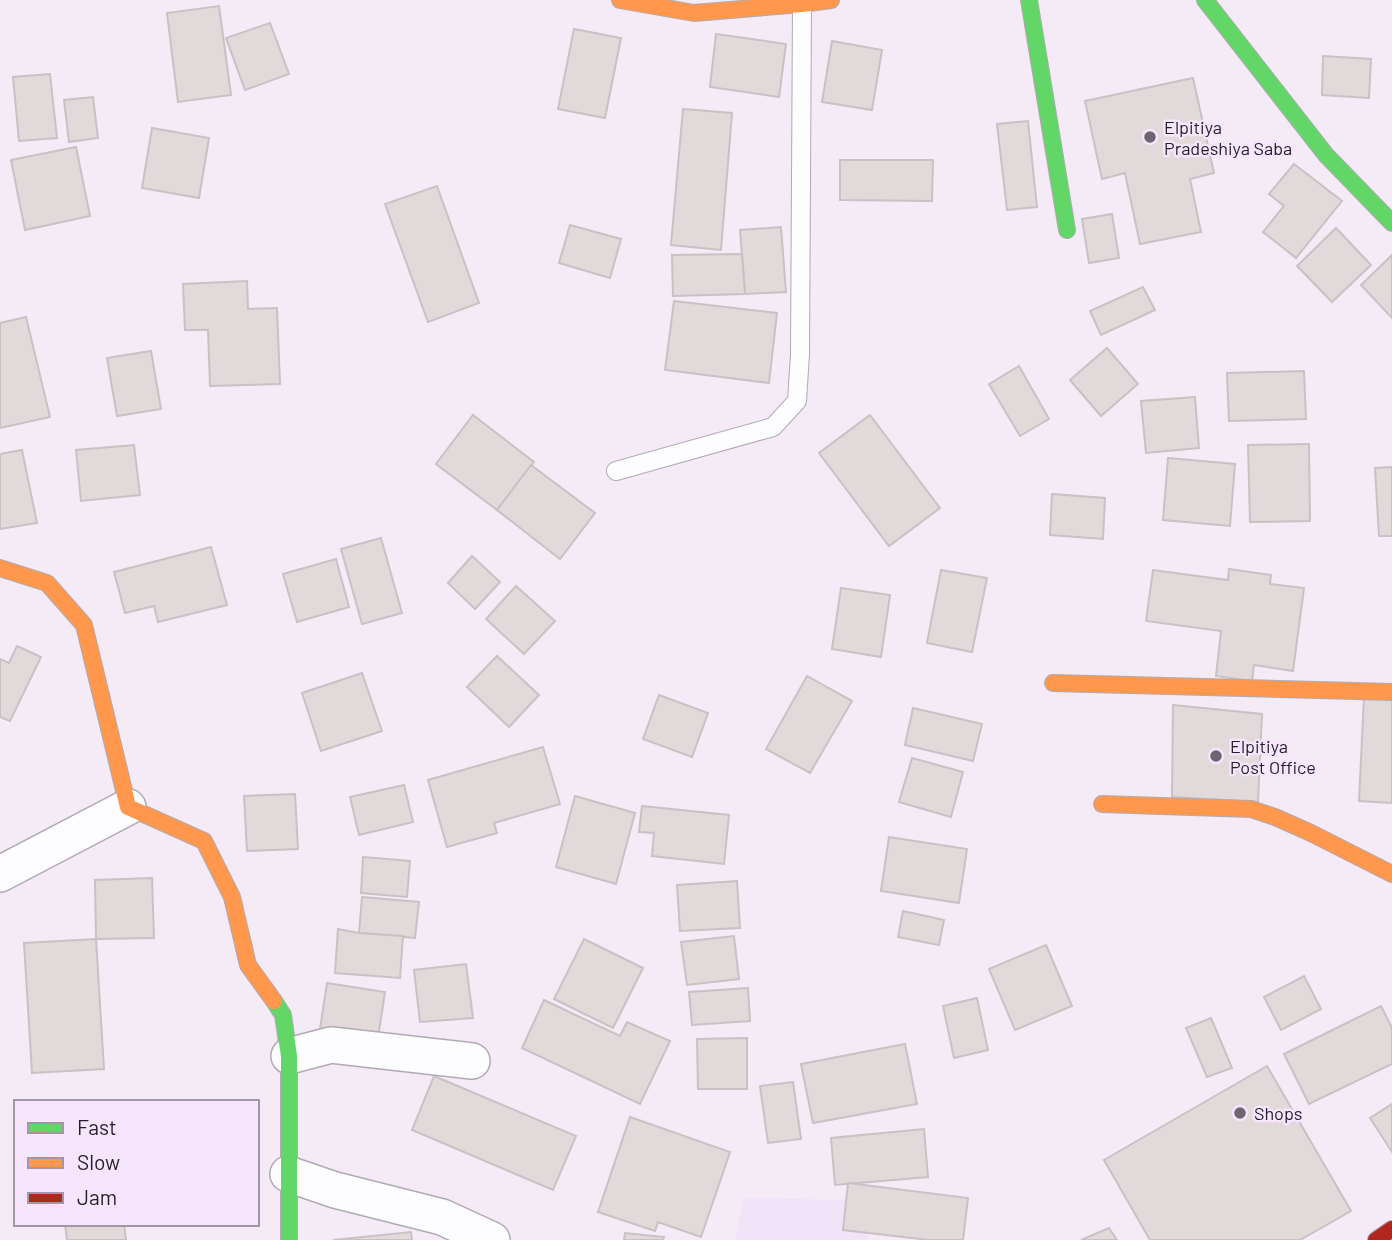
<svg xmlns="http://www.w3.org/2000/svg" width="1392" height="1240" viewBox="0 0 1392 1240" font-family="Barlow,sans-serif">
<rect width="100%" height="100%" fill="#f4ebf7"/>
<path fill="#f2e3f9" d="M 744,1198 L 846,1200 L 843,1229 L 868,1233 L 867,1240 L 735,1240 Z"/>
<g fill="#e2d9db" stroke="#c9c1c3" stroke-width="2">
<path d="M 219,6 L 231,95 L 178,102 L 167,13 Z"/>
<path d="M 270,23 L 289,74 L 245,90 L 226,38 Z"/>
<path d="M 574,29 L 621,38 L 605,118 L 558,109 Z"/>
<path d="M 716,34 L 786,44 L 779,97 L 710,87 Z"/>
<path d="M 832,41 L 882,50 L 872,110 L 822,102 Z"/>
<path d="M 1323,56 L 1371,59 L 1369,98 L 1322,95 Z"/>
<path d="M 50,74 L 57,138 L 19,141 L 13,77 Z"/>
<path d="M 1193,78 L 1214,173 L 1190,179 L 1201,232 L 1140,244 L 1125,173 L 1102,179 L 1085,101 Z"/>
<path d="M 93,97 L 98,138 L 69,142 L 64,100 Z"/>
<path d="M 683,109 L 732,113 L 721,250 L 671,245 Z"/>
<path d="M 1028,121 L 1037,207 L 1007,210 L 997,124 Z"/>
<path d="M 152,128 L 209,138 L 199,198 L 142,188 Z"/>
<path d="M 76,147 L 90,216 L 25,230 L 11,160 Z"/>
<path d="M 840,160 L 933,160 L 932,201 L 840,200 Z"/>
<path d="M 1294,164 L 1342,201 L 1296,258 L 1263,232 L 1284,206 L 1269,194 Z"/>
<path d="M 437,186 L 479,303 L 428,322 L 385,204 Z"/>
<path d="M 1112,214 L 1119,258 L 1089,263 L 1082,219 Z"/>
<path d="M 570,225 L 621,239 L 610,278 L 559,263 Z"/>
<path d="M 781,227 L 786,292 L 745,294 L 740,230 Z"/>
<path d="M 1336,228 L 1371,265 L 1332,302 L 1297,266 Z"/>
<path d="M 742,254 L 745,294 L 673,296 L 672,255 Z"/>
<path d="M 1392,255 L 1392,318 L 1361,285 Z"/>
<path d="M 247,281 L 248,309 L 277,308 L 280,384 L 210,386 L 208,330 L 185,330 L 183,284 Z"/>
<path d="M 1143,287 L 1155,310 L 1101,335 L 1090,311 Z"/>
<path d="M 674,301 L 777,313 L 769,383 L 665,370 Z"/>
<path d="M 26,317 L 50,417 L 0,428 L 0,323 Z"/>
<path d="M 1107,348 L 1138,384 L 1101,416 L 1070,380 Z"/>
<path d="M 151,351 L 161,409 L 117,416 L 107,358 Z"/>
<path d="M 1019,366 L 1049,419 L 1020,436 L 989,384 Z"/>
<path d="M 1304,371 L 1306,419 L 1229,421 L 1227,373 Z"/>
<path d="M 1195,397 L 1199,448 L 1146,453 L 1141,401 Z"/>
<path d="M 473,415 L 534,462 L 497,510 L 436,464 Z"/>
<path d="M 870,415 L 940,508 L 889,546 L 819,453 Z"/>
<path d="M 1309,444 L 1310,521 L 1250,522 L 1248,445 Z"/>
<path d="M 134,445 L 140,495 L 81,501 L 76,450 Z"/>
<path d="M 22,450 L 37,523 L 0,529 L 0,454 Z"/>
<path d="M 1168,458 L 1235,464 L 1230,526 L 1163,520 Z"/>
<path d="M 531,465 L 595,513 L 560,559 L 497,510 Z"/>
<path d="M 1392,467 L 1392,536 L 1379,536 L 1375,468 Z"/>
<path d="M 1052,494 L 1105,498 L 1103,539 L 1050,535 Z"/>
<path d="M 381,538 L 402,613 L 362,624 L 341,549 Z"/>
<path d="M 211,547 L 227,605 L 158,622 L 154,606 L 125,613 L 114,572 Z"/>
<path d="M 472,556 L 500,582 L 475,609 L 448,583 Z"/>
<path d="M 336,559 L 349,607 L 297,622 L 283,574 Z"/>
<path d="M 1229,569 L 1271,575 L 1270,584 L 1304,588 L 1293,671 L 1254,665 L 1252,681 L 1216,676 L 1221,631 L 1146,621 L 1153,570 L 1228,580 Z"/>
<path d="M 941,570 L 987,578 L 972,652 L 927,643 Z"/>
<path d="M 516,586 L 555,621 L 524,654 L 486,619 Z"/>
<path d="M 841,588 L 890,595 L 881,657 L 832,649 Z"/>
<path d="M 17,646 L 41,657 L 10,721 L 0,717 L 0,659 L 9,663 Z"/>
<path d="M 497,656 L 539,695 L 509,727 L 467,687 Z"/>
<path d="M 362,673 L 382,731 L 321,751 L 302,693 Z"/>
<path d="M 807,676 L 852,701 L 810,773 L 766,749 Z"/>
<path d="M 659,695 L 708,713 L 692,757 L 643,739 Z"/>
<path d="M 1364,697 L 1392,700 L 1392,803 L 1359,801 Z"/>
<path d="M 1173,705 L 1262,714 L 1258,802 L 1172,797 Z"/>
<path d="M 913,708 L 982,724 L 973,761 L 905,745 Z"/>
<path d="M 543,747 L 560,804 L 494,823 L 497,833 L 447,847 L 428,780 Z"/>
<path d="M 912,758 L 963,772 L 951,817 L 899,802 Z"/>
<path d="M 404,785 L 413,822 L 359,835 L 350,797 Z"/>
<path d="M 295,794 L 298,849 L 247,851 L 244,796 Z"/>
<path d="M 575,796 L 635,813 L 616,884 L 556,867 Z"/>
<path d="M 642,806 L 729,815 L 724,864 L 652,856 L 654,833 L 639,832 Z"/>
<path d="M 889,837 L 967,849 L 959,903 L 881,891 Z"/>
<path d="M 363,857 L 410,861 L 407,897 L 361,893 Z"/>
<path d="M 152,878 L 154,938 L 96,939 L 95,880 Z"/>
<path d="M 737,881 L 740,928 L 680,931 L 677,885 Z"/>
<path d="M 362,897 L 419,902 L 415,938 L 359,933 Z"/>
<path d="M 903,911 L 944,920 L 939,945 L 898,937 Z"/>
<path d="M 338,929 L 359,933 L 403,936 L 400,978 L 335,973 Z"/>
<path d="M 734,936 L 739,979 L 687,985 L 681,942 Z"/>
<path d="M 96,939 L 104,1069 L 32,1073 L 24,943 Z"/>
<path d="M 584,939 L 643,968 L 613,1028 L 554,999 Z"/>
<path d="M 1046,945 L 1072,1006 L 1015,1030 L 989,969 Z"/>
<path d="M 466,964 L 473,1018 L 420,1022 L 414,970 Z"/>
<path d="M 1304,976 L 1321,1009 L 1281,1030 L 1264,997 Z"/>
<path d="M 327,983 L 385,992 L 378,1038 L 320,1029 Z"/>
<path d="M 748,988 L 750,1021 L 692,1025 L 689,992 Z"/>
<path d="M 977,998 L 988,1050 L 954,1058 L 943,1006 Z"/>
<path d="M 544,1000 L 620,1036 L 627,1022 L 670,1041 L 640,1104 L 522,1048 Z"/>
<path d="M 1381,1006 L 1392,1028 L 1392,1064 L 1309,1104 L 1284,1054 Z"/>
<path d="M 1211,1018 L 1232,1068 L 1207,1077 L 1186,1028 Z"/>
<path d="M 747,1038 L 747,1089 L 698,1089 L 697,1039 Z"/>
<path d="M 905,1044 L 917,1104 L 813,1123 L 801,1064 Z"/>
<path d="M 1267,1066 L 1351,1211 L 1300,1240 L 1150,1240 L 1104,1160 Z"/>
<path d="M 434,1076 L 576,1136 L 553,1190 L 412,1130 Z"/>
<path d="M 793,1082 L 801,1139 L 768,1143 L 760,1086 Z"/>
<path d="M 1392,1104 L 1392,1152 L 1370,1118 Z"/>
<path d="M 630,1117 L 730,1152 L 701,1237 L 658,1222 L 655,1231 L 598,1212 Z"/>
<path d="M 924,1129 L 928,1177 L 835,1185 L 831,1138 Z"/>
<path d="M 848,1183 L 968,1198 L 963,1240 L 929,1240 L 843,1230 Z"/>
<path d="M 65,1224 L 124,1224 L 126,1240 L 67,1240 Z"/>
<path d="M 1109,1228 L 1117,1240 L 1081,1240 Z"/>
<path d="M 411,1232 L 412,1240 L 333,1240 Z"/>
<path d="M 625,1233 L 664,1237 L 663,1240 L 624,1240 Z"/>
</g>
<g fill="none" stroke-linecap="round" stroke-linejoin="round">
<defs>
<path id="lane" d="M 616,471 L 773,427 L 797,401 L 800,354 L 802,4"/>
<g id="street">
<path d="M 0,874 L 128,807"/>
<path d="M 289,1056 L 331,1045 L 472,1061"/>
<path d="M 288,1174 L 335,1190 L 442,1217 L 492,1240"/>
</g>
<g id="fast">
<path d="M 1029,0 L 1067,230"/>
<path d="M 1205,0 L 1326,155 L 1392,223"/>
<path d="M 274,1001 L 283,1015 L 289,1056 L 289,1240"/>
</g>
<g id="slow">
<path d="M 620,0 L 694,13 L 802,4 L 831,0"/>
<path d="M 0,568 L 47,583 L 84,625 L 128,807 L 204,841 L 232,897 L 248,965 L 274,1001"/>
<path d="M 1053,683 L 1392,692"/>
<path d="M 1102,804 L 1251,809 L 1275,817 L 1311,833 L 1392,874"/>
</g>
<path id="jam" d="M 1376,1240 L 1392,1229"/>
</defs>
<use href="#lane" stroke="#b0aab3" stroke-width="20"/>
<use href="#street" stroke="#b0aab3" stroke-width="38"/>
<use href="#fast" stroke="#b0aab3" stroke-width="18"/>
<use href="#slow" stroke="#b0aab3" stroke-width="18"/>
<use href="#jam" stroke="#b0aab3" stroke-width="18"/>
<use href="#lane" stroke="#fdfcfe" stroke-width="18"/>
<use href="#street" stroke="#fdfcfe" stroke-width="35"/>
<use href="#fast" stroke="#63d668" stroke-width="16"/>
<use href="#slow" stroke="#ff974d" stroke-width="16"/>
<use href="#jam" stroke="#b3261e" stroke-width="16"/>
</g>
<g fill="#6d6670" stroke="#f6e5fd" stroke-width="2.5">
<circle cx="1150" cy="137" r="7"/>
<circle cx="1216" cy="756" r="7"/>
<circle cx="1240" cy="1113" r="7"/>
</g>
<g text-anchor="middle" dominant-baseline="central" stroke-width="5" stroke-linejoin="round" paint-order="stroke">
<g font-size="18" fill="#241f27" stroke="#f6e5fd" text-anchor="start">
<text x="1164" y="127">Elpitiya<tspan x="1164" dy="21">Pradeshiya Saba</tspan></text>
<text x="1230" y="746">Elpitiya<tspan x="1230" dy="21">Post Office</tspan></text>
<text x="1254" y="1113">Shops</text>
</g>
</g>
<rect x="14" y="1100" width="245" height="126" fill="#f6e5fd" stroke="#a296a7" stroke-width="2"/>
<rect x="28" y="1123" width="35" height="10" fill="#63d668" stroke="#a296a7" stroke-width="2"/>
<text x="77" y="1135" font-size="21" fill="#241f27">Fast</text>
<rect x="28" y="1158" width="35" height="10" fill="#ff974d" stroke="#a296a7" stroke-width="2"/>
<text x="77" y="1170" font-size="21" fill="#241f27">Slow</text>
<rect x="28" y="1193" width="35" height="10" fill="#b3261e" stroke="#a296a7" stroke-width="2"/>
<text x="77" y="1205" font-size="21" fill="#241f27">Jam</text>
</svg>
